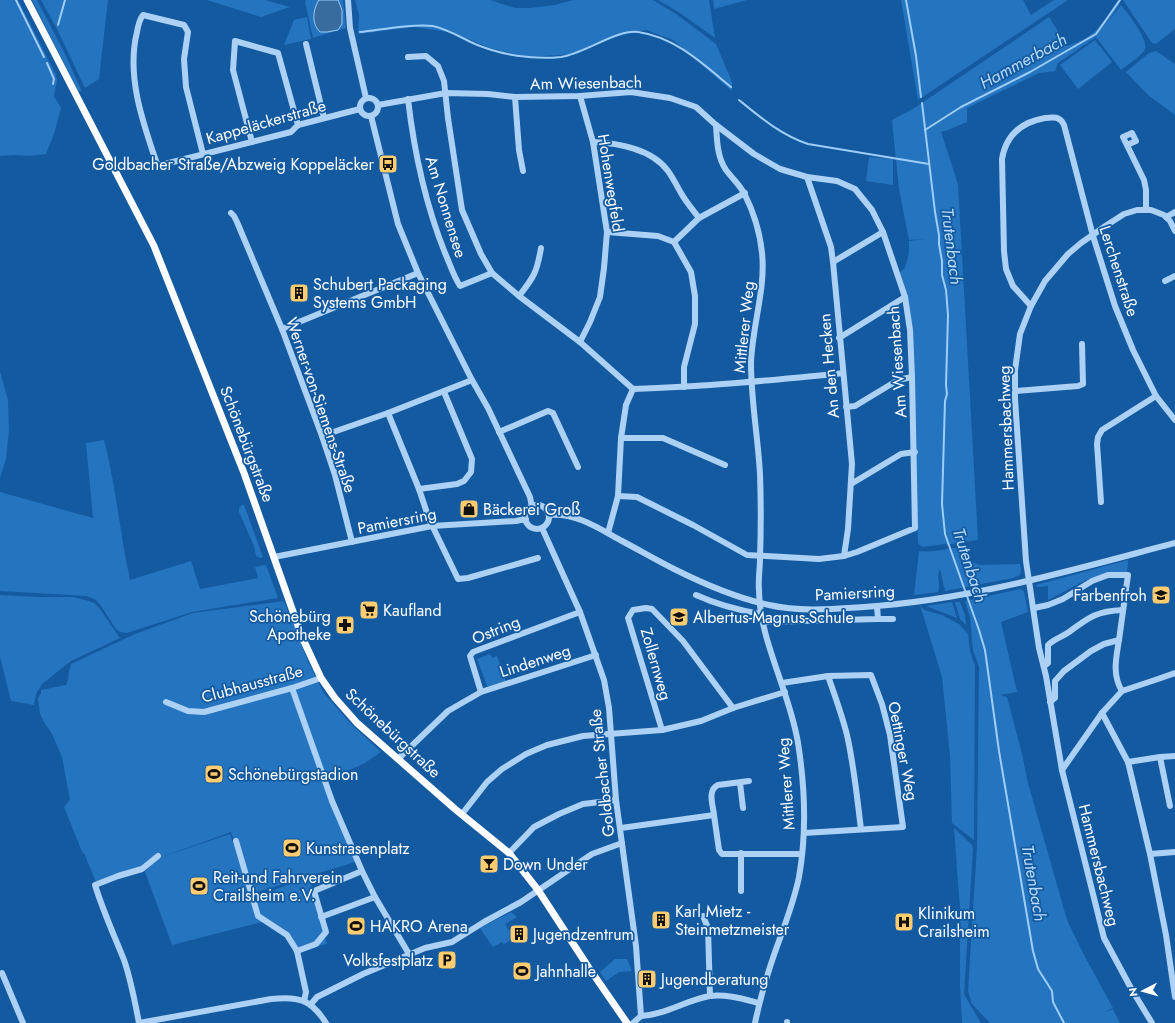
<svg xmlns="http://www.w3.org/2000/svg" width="1175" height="1023" viewBox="0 0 1175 1023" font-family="Jost,sans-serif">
<rect width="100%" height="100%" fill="#135aa1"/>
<g fill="#2574bf" fill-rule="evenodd">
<path d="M 0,0 L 18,0 L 56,75 L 57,80 L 54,96 L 61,108 L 54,134 L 46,154 L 29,156 L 14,155 L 0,156 Z"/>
<path d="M 32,0 L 37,0 L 65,54 L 82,92 L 78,91 Z"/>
<path d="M 41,0 L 108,0 L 99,79 L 85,88 L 56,27 Z"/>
<path d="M 207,0 L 265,0 L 290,7 L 261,17 Z"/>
<path d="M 306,0 L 319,0 C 314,9 313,17 316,28 L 341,14 L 342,10 L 338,0 L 343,0 L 346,28 L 313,38 L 305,2 Z"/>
<path d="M 355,0 L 490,0 L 515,8 L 530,8 L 555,5 L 573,0 L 653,0 L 676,14 L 716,44 L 732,82 L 732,91 L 673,40 L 646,30 L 613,37 L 577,54 L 527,57 L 490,48 L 454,33 L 415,27 L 358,34 L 359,15 Z"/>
<path d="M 658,0 L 709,0 L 715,38 L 677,11 Z"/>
<path d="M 713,0 L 747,0 L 714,9 Z"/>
<path d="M 901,0 L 1023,0 L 1031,15 L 1054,0 L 1068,0 L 918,100 Z"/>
<path d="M 1118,0 L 1120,4 L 1106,24 L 1121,5 C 1128,14 1148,38 1145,49 C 1143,55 1126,66 1121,70 L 1096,37 L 1058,63 L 1055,71 L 1039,73 L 967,108 L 967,122 L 948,130 L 941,132 L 958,184 L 978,540 L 951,544 L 947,546 L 945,543 L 945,544 L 922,547 L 918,543 L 907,297 L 900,272 L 905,268 L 909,253 L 909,241 L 924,239 L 909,240 L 899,189 L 892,121 L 894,119 L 916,107 L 1049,17 L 1067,46 C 1097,36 1101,26 1118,0 Z"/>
<path d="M 1123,0 L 1175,0 L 1175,29 L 1156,44 L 1152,43 Z"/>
<path d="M 307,17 L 311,39 L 284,45 L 294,20 Z"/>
<path d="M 1095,40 L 1112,62 L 1078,89 L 1060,65 Z"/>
<path d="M 1156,51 L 1175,64 L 1175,115 L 1148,95 L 1126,72 L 1149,53 Z"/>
<path d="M 869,157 L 893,159 L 893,185 L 866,181 Z"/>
<path d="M 0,372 L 8,400 L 9,430 L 6,459 L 0,478 Z"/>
<path d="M 104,440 C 116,486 120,534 130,580 L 191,561 L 200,589 L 258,578 L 255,567 L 266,565 L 278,598 L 192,612 L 127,633 L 120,632 L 116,629 L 101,606 L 96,600 L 87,596 L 0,591 L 0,492 L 93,518 L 86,443 Z"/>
<path d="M 242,505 L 244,505 L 263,557 L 260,558 L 256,556 L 254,546 L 239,512 L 239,508 Z"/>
<path d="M 950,548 L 956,548 L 974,563 L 980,565 L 1020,564 L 1021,569 L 1020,575 L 1013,578 L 945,591 L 940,569 C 936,577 941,584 938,592 L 914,595 L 919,551 C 927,552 942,551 950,548 Z"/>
<path d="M 1128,560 L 1127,573 L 1095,577 L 1084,581 L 1048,600 L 1048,586 L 1037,587 L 1036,585 Z"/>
<path d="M 1020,589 L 1024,591 L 1028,612 L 1001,622 L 1017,692 L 1000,695 L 1007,697 L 1022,754 L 1028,783 L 1067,920 L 1085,957 L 1113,1008 L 1105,1012 L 1113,1009 L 1120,1023 L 990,1023 L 972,1004 L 968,991 L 977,846 L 979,667 L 973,650 L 970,617 L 965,601 Z"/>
<path d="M 0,595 L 40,597 L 73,597 L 89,601 L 94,603 L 100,609 L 120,638 L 71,661 L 42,684 L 36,694 L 34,705 L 11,701 L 0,656 Z"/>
<path d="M 284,601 L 308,661 L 323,692 L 349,722 L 381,752 L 365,763 L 325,781 L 355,862 L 251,894 L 260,895 L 309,877 L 327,944 L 293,952 L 293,944 L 266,921 L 172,945 L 145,872 L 154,862 L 144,871 L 96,882 L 84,853 L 83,854 L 64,807 L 70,800 L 62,757 L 52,734 L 44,722 L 40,714 L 38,698 L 41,693 L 41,690 L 66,685 L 68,680 L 69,670 L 70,669 L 71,664 L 135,634 L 193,613 ZM 231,832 L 248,885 L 230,834 L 159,858 Z"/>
<path d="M 952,602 L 957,618 L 926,606 Z"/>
<path d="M 955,602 L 960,602 L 965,615 L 966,625 L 960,619 Z"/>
<path d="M 920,605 L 924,610 L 942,615 L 959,624 L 968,634 L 970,651 L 975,666 L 974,840 L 952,823 L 950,756 L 942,677 Z"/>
<path d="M 490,654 L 492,658 L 497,656 L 506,682 L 488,688 L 477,659 Z"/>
<path d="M 954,828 L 972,845 L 973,848 L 964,994 L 981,1023 L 962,1023 L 960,986 L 960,909 Z"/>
<path d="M 511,912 L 517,917 L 505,924 L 514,938 L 504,944 L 502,942 L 493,947 L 480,928 Z"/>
<path d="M 615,959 L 627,959 L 632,971 L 619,972 L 606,981 L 600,972 Z"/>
</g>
<path fill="#386b9e" stroke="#9ecdf7" d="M 319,0 L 338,0 L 342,10 L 342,24 L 338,30 L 327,32 L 320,32 C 311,23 313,10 319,0 Z"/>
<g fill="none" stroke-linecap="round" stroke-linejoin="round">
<g stroke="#9ecdf7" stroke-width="2">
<path d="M 16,0 L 44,57"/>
<path d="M 906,0 L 916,56 L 921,97"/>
<path d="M 58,25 L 65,0"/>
<path d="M 360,32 C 380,30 414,23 433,26 C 447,29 462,38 475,44 C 501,55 533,60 561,57 C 584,54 617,29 638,32 C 675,37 703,64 731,87"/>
<path d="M 47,63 L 54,79 L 53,84"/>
<path d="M 739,100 C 761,118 781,135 808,144 L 929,164"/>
<path d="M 922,103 L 935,212 L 939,235 L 939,244 L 942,261 L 942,275 L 946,290 L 948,315 L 946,385 L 947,394 L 945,401 L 942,504 L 945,534 L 979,630 L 985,650 L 999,751 L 1033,951 L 1038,969 L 1052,991 L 1053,1002 L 1064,1023"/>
<path d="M 925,130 L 961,107 L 1030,72 L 1096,34 L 1120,0"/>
</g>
<g stroke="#acd1f5" stroke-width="6">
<path d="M 348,0 L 350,28 L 366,98"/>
<path d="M 306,44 L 324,118"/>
<path d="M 408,57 L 426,56 L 438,66 L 444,81 L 448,118 L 462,210 L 481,254 L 492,273 L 519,296 L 580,342 L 633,389 C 704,387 773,380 843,373"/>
<path d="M 515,97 L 519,150 L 523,171"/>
<circle cx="369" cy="107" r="9"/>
<path d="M 408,99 C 414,151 425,203 445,253 C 450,264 453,275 460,286 L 492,273"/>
<path d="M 378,105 L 446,93 L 488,94 L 515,97 L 580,96 L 631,92 L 670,98 L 696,107 L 716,125 L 754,154 L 780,169 L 807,177 L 837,181 L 855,189 L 872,210 L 883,232 L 905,297 L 910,330 L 912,377 L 915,528 L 857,552 L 844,556 L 819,559 L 747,555 L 693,525 L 637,497 L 618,496"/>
<path d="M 371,116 L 398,224 L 418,273 L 472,380 L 488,408 L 530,497 L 532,507"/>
<path d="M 716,125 C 717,140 717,157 726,170 C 732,178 741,186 745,195 C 754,213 760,233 762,253 C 766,288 752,327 751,363 C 751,401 758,437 760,474 C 761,502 761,530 760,558 C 760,569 758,580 759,590 C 759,640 790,692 798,743 C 805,787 807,832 799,877 C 794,902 784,927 775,952 C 767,975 760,999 755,1023"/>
<path d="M 252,142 L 233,70 L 235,41 L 278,53 L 298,125"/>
<path d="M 593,142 C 618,143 652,149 668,171 C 673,178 677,186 681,193 C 686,202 693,210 699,218"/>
<path d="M 1127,145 L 1136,141 L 1132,133 L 1123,137 L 1144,180 L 1146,190 L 1146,209"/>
<path d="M 203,154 L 186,87 L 184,59 L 188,32 L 184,25 L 143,15 C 139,20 138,26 137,32 C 126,76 143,123 157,164 L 161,165 L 291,132 L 298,125 L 360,109"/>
<path d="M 807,177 L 831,247 L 833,262 L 852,464 L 848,529 L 844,556"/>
<path d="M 231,213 L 234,216 L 237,222 L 282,329 L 322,436 L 335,475 L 352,542"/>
<path d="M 1166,217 L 1175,212"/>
<path d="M 607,232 L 658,236 L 674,242 L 691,272 L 695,296 L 695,324 L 684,367 L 684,387"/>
<path d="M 674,242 L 699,218 L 745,193"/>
<path d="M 833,262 L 883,232"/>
<path d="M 1165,281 L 1175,276"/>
<path d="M 519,296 C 534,277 537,272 541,248"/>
<path d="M 1031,306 L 1013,286 L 1006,269 L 1004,251 L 1002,159 C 1006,135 1022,122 1045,118 C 1053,117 1060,116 1064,125 L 1093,236 L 1115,306 L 1133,350 L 1156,396 L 1175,420"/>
<path d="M 282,329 L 418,273"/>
<path d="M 839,338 L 905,297"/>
<path d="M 580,342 L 590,322 L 600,297 L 604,268 L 607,232 L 593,142 L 580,96"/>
<path d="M 1015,391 L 1078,386 L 1083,384 L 1082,344"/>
<path d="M 846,407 L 855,406 L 898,380 L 912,377"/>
<path d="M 388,413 L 419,489 L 429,519 L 458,579 L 468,578 L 538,558"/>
<path d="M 499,432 L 548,411 L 553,413 L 578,467"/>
<path d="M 322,436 L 388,413 L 472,380"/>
<path d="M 621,438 L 663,438 L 725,465"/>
<path d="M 851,484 L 901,454 L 915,452"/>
<path d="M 419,489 L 457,484 L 464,481 L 471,472 L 472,459 L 444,392"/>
<path d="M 1101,502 L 1097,444 L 1098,437 L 1102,430 L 1156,396"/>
<circle cx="537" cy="517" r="12"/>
<path d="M 549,515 C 575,512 600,529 622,541 C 639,550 656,560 674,569 C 704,584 736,598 769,605 C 800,612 833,609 864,607 C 971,600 1072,570 1175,543"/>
<path d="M 542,528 L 580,612 L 604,680 L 609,708 L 616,800 L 636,946 L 641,1016 L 633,1023"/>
<path d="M 608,533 L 618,496 L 621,438 L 626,405 L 633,389"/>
<path d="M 274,557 L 432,526 L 516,521 L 526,519"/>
<path d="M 696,595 C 718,605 737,610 761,614"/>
<path d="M 1034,608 L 1048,605 L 1063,599 L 1092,581 L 1108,575 L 1128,575 L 1119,640 L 1104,644 L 1091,651 L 1064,671 L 1055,681 L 1055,698 L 1050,702"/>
<path d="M 878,619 L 893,619"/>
<path d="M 763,622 L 878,619 L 877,606"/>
<path d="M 1119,640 C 1116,658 1112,675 1122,691"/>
<path d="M 1044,666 L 1048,663 L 1048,645 C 1054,639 1062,637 1069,632 C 1089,617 1097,611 1123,610"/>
<path d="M 828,676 C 835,696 842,715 847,735 C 854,766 857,797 861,829"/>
<path d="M 782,683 L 828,676 L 871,675 L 882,704 L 890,735 L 903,827 L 804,833"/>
<path d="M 292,688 L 332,801 L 362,871 L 375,897 L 409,954"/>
<path d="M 481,692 L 596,655"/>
<path d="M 166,702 L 188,711 L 204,712 L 292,688 L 321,678"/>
<path d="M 1102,713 L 1128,762 L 1150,854 L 1166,935 L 1175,997"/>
<path d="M 662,730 L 628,618 L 633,610 L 646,608 L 652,609 L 683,641 L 733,708"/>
<path d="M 1160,757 L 1170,806"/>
<path d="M 398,759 L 448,711 L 481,692 L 470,656 L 473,652 L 580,612"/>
<path d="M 1128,762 L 1160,757 L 1175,756"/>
<path d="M 1062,770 L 1102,713 L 1122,691 L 1155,680 L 1175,673"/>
<path d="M 740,783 L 743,808"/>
<path d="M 462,814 L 487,782 L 502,769 L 526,754 L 547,745 L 583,736 L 662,730 L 701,721 L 733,708 L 785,692"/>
<path d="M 714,815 C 713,805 707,790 718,785 L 749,781"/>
<path d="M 621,828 L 714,815 L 719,850 L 722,854 L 802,854"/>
<path d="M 236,841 L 258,916 L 287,935 L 297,951 L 306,992 L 304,1001"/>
<path d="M 509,853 L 534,827 L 559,814 L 583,804 L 616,800"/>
<path d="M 741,853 L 741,891"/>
<path d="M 1150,854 L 1175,852"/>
<path d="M 703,916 L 708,928 L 710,996"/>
<path d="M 321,917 L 375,897"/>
<path d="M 297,951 L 316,944 L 326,932 L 314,891 L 362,871"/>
<path d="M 2,973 L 23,1023"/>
<path d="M 311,1004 L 317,997 L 363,974 L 425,948 L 452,942 L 484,922 L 521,902 L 592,854 L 622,843"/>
<path d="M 641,1016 C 665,1015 686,1000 710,996 C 726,994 743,999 759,1003"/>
<path d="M 787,1022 L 787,1023"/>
<path d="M 139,1023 C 135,1002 131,980 124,960 C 114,935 103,911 95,885 L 118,876 L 142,869 L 158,856"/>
<path d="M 139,1023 L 271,999 C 298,996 311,999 326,1023"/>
<path d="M 1152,1023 L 1132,990 L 1104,938 L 1062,770 L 1046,676 L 1039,648 L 1026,561 L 1015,399 L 1015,370 L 1020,334 L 1031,306 L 1045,281 L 1068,254 L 1081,243 L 1107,225 L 1124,214 L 1137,210 L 1151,210 L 1164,215 L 1170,221 L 1175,231"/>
</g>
<path stroke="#fafcff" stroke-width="7" d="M 27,0 L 154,246 L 244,473 L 302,637 L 321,678 L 335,698 L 357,723 L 455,809 L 509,853 L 538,890 L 589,968 L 627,1023"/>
</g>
<defs>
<symbol id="bus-square" viewBox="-11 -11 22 22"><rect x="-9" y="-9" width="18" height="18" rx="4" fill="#ffcc70" stroke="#135aa1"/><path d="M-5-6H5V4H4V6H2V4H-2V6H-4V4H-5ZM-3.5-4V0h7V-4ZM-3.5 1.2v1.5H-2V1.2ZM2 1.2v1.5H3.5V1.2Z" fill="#111"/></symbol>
<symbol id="building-square" viewBox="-11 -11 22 22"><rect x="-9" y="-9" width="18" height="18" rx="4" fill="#ffcc70" stroke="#135aa1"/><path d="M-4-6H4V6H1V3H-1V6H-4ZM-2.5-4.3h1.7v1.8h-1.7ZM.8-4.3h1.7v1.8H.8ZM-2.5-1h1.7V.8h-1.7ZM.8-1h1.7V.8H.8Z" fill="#111"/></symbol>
<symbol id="shop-square" viewBox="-11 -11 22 22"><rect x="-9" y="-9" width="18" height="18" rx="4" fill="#ffcc70" stroke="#135aa1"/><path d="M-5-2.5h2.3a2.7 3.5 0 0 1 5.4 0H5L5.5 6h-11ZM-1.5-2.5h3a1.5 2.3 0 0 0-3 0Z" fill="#111"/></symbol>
<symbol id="school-square" viewBox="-11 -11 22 22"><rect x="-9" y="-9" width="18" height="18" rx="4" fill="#ffcc70" stroke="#135aa1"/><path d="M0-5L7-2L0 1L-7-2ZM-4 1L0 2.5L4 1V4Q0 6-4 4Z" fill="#111"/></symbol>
<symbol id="supermarket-square" viewBox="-11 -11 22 22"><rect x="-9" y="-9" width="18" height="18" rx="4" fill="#ffcc70" stroke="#135aa1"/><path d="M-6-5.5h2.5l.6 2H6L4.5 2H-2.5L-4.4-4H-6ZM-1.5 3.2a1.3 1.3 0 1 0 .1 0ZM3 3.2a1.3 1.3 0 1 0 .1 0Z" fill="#111"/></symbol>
<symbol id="pharmacy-square" viewBox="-11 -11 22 22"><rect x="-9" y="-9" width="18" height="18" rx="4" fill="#ffcc70" stroke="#135aa1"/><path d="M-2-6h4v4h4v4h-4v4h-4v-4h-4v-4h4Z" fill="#111"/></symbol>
<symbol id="stadium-square" viewBox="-11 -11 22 22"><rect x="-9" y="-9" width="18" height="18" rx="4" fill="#ffcc70" stroke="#135aa1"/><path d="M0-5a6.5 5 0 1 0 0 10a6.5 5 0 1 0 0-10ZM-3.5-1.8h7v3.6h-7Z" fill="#111"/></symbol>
<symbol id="bar-square" viewBox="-11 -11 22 22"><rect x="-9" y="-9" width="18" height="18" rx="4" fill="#ffcc70" stroke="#135aa1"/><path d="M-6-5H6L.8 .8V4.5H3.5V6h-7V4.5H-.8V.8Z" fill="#111"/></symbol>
<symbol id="hospital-square" viewBox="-11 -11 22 22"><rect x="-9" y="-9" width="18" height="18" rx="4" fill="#ffcc70" stroke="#135aa1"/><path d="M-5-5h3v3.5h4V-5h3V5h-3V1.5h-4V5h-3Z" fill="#111"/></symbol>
<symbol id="parking-square" viewBox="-11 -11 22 22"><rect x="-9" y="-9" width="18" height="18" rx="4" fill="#ffcc70" stroke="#135aa1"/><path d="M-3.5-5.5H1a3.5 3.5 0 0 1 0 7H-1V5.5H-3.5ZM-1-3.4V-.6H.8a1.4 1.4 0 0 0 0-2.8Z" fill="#111"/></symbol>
</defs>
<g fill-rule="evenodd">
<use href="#bus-square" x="377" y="153" width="22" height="22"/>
<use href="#building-square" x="288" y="282" width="22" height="22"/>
<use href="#shop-square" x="458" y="498" width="22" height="22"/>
<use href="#school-square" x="1150" y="584" width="22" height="22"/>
<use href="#supermarket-square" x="358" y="599" width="22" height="22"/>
<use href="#school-square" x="668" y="606" width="22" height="22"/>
<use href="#pharmacy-square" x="334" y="614" width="22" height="22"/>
<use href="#stadium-square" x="203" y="763" width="22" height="22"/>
<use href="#stadium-square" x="281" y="837" width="22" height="22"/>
<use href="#bar-square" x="478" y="853" width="22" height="22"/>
<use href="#stadium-square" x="188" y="875" width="22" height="22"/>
<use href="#building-square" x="650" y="909" width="22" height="22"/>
<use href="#hospital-square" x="893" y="911" width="22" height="22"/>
<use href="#stadium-square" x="345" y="915" width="22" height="22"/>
<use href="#building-square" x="508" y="923" width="22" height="22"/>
<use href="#parking-square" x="436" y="949" width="22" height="22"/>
<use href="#stadium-square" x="511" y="960" width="22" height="22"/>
<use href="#building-square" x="636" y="968" width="22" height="22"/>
</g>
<g text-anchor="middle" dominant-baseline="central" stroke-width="3.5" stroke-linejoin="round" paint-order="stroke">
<g font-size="16" fill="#fff" stroke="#135aa1">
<text transform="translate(586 83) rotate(-1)">Am Wiesenbach</text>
<text transform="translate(266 122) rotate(-16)">Kappeläckerstraße</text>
<text transform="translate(611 183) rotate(81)">Hohenwegfeld</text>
<text transform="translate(446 207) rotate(73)">Am Nonnensee</text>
<text transform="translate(1119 271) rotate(72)">Lerchenstraße</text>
<text transform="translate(744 327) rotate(-84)">Mittlerer Weg</text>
<text transform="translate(897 362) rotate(-94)">Am Wiesenbach</text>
<text transform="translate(829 366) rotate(-95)">An den Hecken</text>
<text transform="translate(321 405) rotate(71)">Werner-von-Siemens-Straße</text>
<text transform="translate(1006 428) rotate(-92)">Hammersbachweg</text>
<text transform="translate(247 444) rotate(69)">Schönebürgstraße</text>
<text transform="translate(397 521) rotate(-11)">Pamiersring</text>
<text transform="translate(855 593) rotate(-3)">Pamiersring</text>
<text transform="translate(496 630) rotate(-22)">Ostring</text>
<text transform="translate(535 661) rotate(-18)">Lindenweg</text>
<text transform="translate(656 664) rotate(74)">Zollernweg</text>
<text transform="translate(252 684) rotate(-15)">Clubhausstraße</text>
<text transform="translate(393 733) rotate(43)">Schönebürgstraße</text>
<text transform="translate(903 751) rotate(79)">Oettinger Weg</text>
<text transform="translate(602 773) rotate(-96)">Goldbacher Straße</text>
<text transform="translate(786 784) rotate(-94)">Mittlerer Weg</text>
<text transform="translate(1099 865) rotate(76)">Hammersbachweg</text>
</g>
<g font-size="16" fill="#fff" stroke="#135aa1" text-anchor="start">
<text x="374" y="164" text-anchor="end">Goldbacher Straße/Abzweig Koppeläcker</text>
<text x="313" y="284">Schubert Packaging<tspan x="313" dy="18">Systems GmbH</tspan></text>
<text x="483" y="509">Bäckerei Groß</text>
<text x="1147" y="595" text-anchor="end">Farbenfroh</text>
<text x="383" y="610">Kaufland</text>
<text x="331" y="616" text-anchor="end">Schönebürg<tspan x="331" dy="18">Apotheke</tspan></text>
<text x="693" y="617">Albertus-Magnus-Schule</text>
<text x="228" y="774">Schönebürgstadion</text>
<text x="306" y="848">Kunstrasenplatz</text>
<text x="503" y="864">Down Under</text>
<text x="213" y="877">Reit-und Fahrverein<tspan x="213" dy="18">Crailsheim e.V.</tspan></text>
<text x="675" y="911">Karl Mietz -<tspan x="675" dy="18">Steinmetzmeister</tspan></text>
<text x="918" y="913">Klinikum<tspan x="918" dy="18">Crailsheim</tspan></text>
<text x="370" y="926">HAKRO Arena</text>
<text x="533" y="934">Jugendzentrum</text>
<text x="433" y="960" text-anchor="end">Volksfestplatz</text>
<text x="536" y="971">Jahnhalle</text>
<text x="661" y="979">Jugendberatung</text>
</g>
<g font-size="17" font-style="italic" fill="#b9dbfb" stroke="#135aa1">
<text transform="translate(1023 61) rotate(-29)">Hammerbach</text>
<text transform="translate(952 246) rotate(83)">Trutenbach</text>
<text transform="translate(970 565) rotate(72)">Trutenbach</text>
<text transform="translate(1034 883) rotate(80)">Trutenbach</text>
</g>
</g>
<g transform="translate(1143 991) rotate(264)" stroke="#135aa1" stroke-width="3" paint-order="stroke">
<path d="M0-3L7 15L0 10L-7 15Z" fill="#ffffff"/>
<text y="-6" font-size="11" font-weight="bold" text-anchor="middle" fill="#ffffff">N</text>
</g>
</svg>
